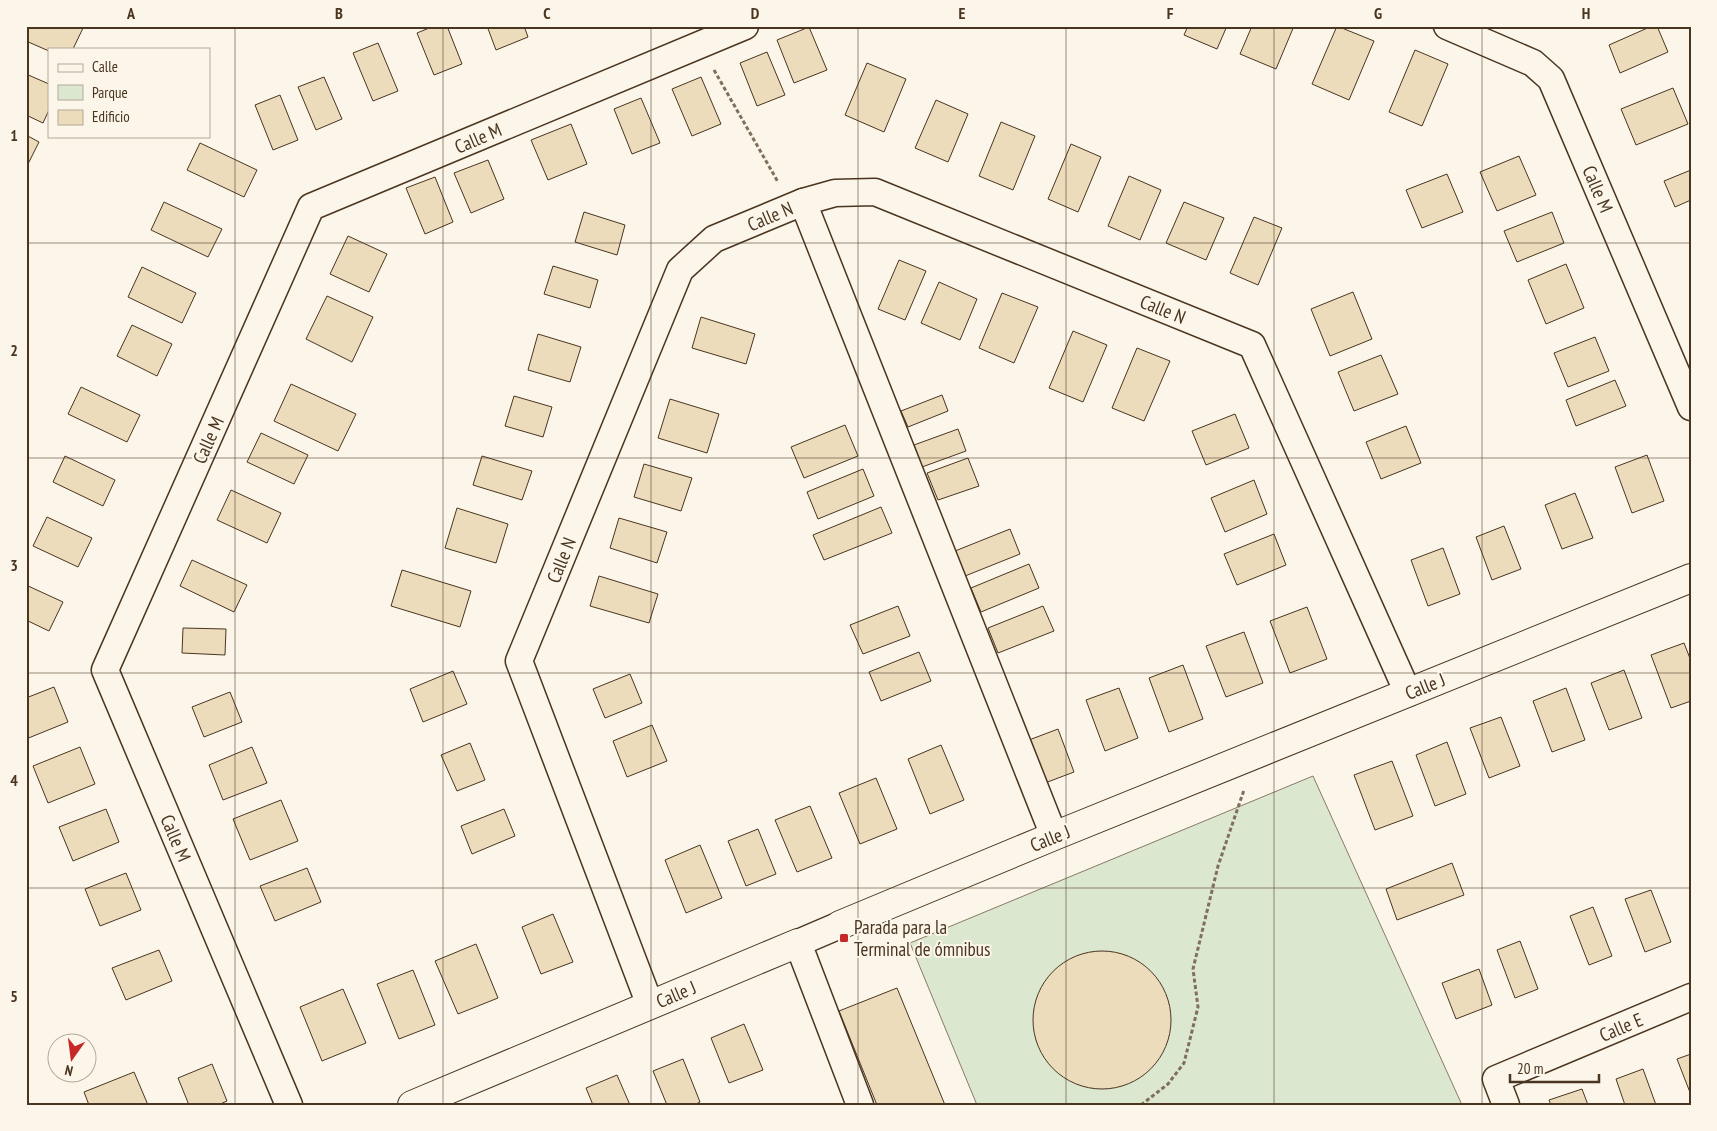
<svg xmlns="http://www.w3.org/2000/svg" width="1717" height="1131" viewBox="0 0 1717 1131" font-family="'PT Sans Narrow',sans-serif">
<rect width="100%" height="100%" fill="#fbf6e9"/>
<path fill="#dce7d0" stroke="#887966" d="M 1313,776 L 1462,1105 L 977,1105 L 910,943 Z"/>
<g fill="#ecdcbc" stroke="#4a3520">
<path d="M 26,26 L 84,26 L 73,49 L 49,49 L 49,51 L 26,41 Z"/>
<path d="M 434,26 L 447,26 L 462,64 L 434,75 L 417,33 Z"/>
<path d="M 487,26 L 524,26 L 528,37 L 496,50 Z"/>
<path d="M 1188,26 L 1227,26 L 1217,49 L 1184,35 Z"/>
<path d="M 1252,26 L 1294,26 L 1276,69 L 1240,54 Z"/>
<path d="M 1337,26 L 1374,41 L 1349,100 L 1312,84 Z"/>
<path d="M 1652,26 L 1657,26 L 1668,52 L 1620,73 L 1609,45 Z"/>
<path d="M 809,27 L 827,70 L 794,83 L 777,40 Z"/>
<path d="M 378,43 L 398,91 L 373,101 L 353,53 Z"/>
<path d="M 1415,50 L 1448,64 L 1422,126 L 1389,112 Z"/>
<path d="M 767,52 L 785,95 L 757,106 L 740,63 Z"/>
<path d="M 867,63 L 906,79 L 884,132 L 845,115 Z"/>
<path d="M 26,74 L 49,84 L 49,110 L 43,123 L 26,115 Z"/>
<path d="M 324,77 L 342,119 L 316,130 L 298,87 Z"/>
<path d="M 701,77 L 721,124 L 692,136 L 672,89 Z"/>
<path d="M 1673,88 L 1688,124 L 1636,145 L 1621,109 Z"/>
<path d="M 280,95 L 298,140 L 273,150 L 255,105 Z"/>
<path d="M 641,98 L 660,143 L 632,154 L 614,109 Z"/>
<path d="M 936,100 L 968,114 L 948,162 L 915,148 Z"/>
<path d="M 1001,122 L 1035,136 L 1013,190 L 979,176 Z"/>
<path d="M 571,124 L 587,164 L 548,180 L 531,140 Z"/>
<path d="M 26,135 L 39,142 L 26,168 Z"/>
<path d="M 200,143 L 257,170 L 244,197 L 187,170 Z"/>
<path d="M 1071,144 L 1101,157 L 1078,212 L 1048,199 Z"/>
<path d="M 1519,156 L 1536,195 L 1497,211 L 1480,172 Z"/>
<path d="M 488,160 L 504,199 L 471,213 L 454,173 Z"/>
<path d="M 1691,170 L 1691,200 L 1675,207 L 1664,181 Z"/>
<path d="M 1447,174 L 1463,212 L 1422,228 L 1406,190 Z"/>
<path d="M 1129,176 L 1161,190 L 1140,240 L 1108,226 Z"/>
<path d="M 435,177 L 453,222 L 425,234 L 406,188 Z"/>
<path d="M 164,202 L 222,229 L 208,257 L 151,230 Z"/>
<path d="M 1184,202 L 1224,218 L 1206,260 L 1166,243 Z"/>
<path d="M 584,212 L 625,225 L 617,255 L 575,242 Z"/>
<path d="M 1552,212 L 1564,243 L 1517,262 L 1504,231 Z"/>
<path d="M 1254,217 L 1282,228 L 1258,285 L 1230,273 Z"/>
<path d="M 348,236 L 387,254 L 369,292 L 330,274 Z"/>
<path d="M 899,260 L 926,271 L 905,320 L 878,309 Z"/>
<path d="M 1566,264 L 1584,308 L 1546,324 L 1528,280 Z"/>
<path d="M 553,266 L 598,280 L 590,308 L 544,294 Z"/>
<path d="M 142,267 L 196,293 L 182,323 L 128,297 Z"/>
<path d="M 939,282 L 977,299 L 960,340 L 921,323 Z"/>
<path d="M 1353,292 L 1372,339 L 1330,356 L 1311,309 Z"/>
<path d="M 1002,293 L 1038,307 L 1014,363 L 979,348 Z"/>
<path d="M 327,296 L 373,317 L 352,362 L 306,339 Z"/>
<path d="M 701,317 L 755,334 L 746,364 L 692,348 Z"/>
<path d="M 132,325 L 172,344 L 157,376 L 117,356 Z"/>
<path d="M 1073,331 L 1107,345 L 1083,402 L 1049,388 Z"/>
<path d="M 538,334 L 581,347 L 570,382 L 528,370 Z"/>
<path d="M 1595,337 L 1609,371 L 1568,387 L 1554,353 Z"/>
<path d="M 1137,348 L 1170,361 L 1144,421 L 1112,408 Z"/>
<path d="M 1381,355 L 1398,394 L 1354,411 L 1338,372 Z"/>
<path d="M 1615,380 L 1626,406 L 1576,426 L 1566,400 Z"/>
<path d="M 291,384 L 356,414 L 338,451 L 274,421 Z"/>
<path d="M 81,387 L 140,415 L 127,442 L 68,414 Z"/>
<path d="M 942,395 L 948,411 L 908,427 L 901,411 Z"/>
<path d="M 514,396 L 552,407 L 543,437 L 505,426 Z"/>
<path d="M 670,399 L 719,414 L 707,453 L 658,438 Z"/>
<path d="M 1235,414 L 1249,448 L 1206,465 L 1192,431 Z"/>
<path d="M 845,425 L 858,456 L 804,478 L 791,447 Z"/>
<path d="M 1406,426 L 1421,463 L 1381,479 L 1366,442 Z"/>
<path d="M 958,429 L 966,451 L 922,467 L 914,445 Z"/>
<path d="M 261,433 L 308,455 L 294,484 L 247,462 Z"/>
<path d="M 1647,455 L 1664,501 L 1632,513 L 1615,467 Z"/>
<path d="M 65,456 L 115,480 L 103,506 L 53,482 Z"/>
<path d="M 482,456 L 532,471 L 522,500 L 473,485 Z"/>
<path d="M 968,458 L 979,486 L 938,500 L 927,473 Z"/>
<path d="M 644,464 L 692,478 L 681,511 L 634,497 Z"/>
<path d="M 863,469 L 874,496 L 818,519 L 807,492 Z"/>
<path d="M 1254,480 L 1267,514 L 1225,532 L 1211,498 Z"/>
<path d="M 231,490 L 281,513 L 267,543 L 217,520 Z"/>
<path d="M 1575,493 L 1593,538 L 1562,549 L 1545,505 Z"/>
<path d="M 881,507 L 892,533 L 824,560 L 813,535 Z"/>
<path d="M 457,508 L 508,524 L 496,563 L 445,548 Z"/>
<path d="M 47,517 L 92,538 L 78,567 L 33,546 Z"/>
<path d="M 619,518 L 667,532 L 657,563 L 610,548 Z"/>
<path d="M 1504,526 L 1521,569 L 1492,580 L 1476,537 Z"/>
<path d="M 1010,529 L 1020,554 L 965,576 L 955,551 Z"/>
<path d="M 1274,534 L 1286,565 L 1237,585 L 1224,554 Z"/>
<path d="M 1443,548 L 1460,594 L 1428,606 L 1411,560 Z"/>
<path d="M 192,560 L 247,585 L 234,612 L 180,586 Z"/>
<path d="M 1029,564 L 1039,588 L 981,612 L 971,588 Z"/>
<path d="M 402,570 L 471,591 L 460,627 L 391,606 Z"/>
<path d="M 599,576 L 658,594 L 649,623 L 590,606 Z"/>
<path d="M 26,585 L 63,602 L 49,631 L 26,620 Z"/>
<path d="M 898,606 L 910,636 L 863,654 L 850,625 Z"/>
<path d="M 1043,606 L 1054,631 L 998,653 L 988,628 Z"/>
<path d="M 1307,607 L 1327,659 L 1290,673 L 1270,621 Z"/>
<path d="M 183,628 L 226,629 L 225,655 L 182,653 Z"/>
<path d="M 1244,632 L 1263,683 L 1226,697 L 1206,646 Z"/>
<path d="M 1684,643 L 1691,661 L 1691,701 L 1671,708 L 1651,655 Z"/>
<path d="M 919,652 L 931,681 L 881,701 L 869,672 Z"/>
<path d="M 1183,665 L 1203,719 L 1169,732 L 1149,678 Z"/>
<path d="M 1624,670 L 1642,718 L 1609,730 L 1591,683 Z"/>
<path d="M 453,671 L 467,704 L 423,722 L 410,689 Z"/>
<path d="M 630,674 L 642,703 L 605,718 L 593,689 Z"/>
<path d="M 54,687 L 68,722 L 26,739 L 26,698 Z"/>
<path d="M 1119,688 L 1138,738 L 1105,751 L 1086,700 Z"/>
<path d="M 1566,688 L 1585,740 L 1552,752 L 1533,701 Z"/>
<path d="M 230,692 L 242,722 L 204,737 L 192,707 Z"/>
<path d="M 1501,717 L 1520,766 L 1489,778 L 1470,728 Z"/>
<path d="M 652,725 L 667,761 L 627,777 L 613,741 Z"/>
<path d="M 1058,729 L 1074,772 L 1045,783 L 1029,740 Z"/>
<path d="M 1447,742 L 1466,794 L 1435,806 L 1416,755 Z"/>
<path d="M 470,743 L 485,780 L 457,791 L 441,755 Z"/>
<path d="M 941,745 L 964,800 L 930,814 L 908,759 Z"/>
<path d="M 80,747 L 95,784 L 48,803 L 33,766 Z"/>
<path d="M 252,747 L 267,783 L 223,800 L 209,765 Z"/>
<path d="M 1392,761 L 1413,816 L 1375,830 L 1354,775 Z"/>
<path d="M 876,778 L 897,829 L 860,844 L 839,793 Z"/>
<path d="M 281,800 L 298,841 L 250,860 L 233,819 Z"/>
<path d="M 810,806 L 832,858 L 797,872 L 775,820 Z"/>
<path d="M 106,809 L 119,842 L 73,861 L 59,827 Z"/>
<path d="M 504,809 L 515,836 L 472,854 L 461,826 Z"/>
<path d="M 758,829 L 776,874 L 746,886 L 728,841 Z"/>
<path d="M 700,845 L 722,898 L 686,913 L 665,860 Z"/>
<path d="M 1452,863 L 1464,895 L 1397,920 L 1386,889 Z"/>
<path d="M 307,868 L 321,902 L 275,921 L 260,886 Z"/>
<path d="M 126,873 L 141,910 L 100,926 L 85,889 Z"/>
<path d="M 1651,890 L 1671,942 L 1645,952 L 1625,899 Z"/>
<path d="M 1593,907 L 1612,956 L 1589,965 L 1570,916 Z"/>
<path d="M 553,914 L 573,962 L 541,974 L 522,927 Z"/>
<path d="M 1520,941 L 1538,989 L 1515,998 L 1497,950 Z"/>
<path d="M 476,944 L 498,998 L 458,1014 L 435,961 Z"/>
<path d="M 159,950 L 172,981 L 126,1000 L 112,968 Z"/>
<circle cx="1102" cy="1020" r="69"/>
<path d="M 1479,969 L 1492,1005 L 1456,1019 L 1442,983 Z"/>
<path d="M 413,970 L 435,1025 L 399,1039 L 377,984 Z"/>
<path d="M 897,988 L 945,1105 L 877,1105 L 839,1011 Z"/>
<path d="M 343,989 L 366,1043 L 322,1061 L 300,1007 Z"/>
<path d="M 744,1024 L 763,1070 L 729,1083 L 711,1038 Z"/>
<path d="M 1691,1054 L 1691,1095 L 1677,1059 Z"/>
<path d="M 683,1059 L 700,1102 L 694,1105 L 667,1105 L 653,1071 Z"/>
<path d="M 212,1064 L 227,1101 L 218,1105 L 189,1105 L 178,1078 Z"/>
<path d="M 1643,1069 L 1656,1105 L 1625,1105 L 1616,1079 Z"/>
<path d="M 134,1072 L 148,1105 L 89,1105 L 84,1092 Z"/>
<path d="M 617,1075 L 630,1105 L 593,1105 L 586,1088 Z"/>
<path d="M 1582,1089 L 1588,1105 L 1551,1105 L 1549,1100 Z"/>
</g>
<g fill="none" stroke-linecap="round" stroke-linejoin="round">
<defs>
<g id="street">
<path d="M 1447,26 L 1533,63 L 1551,79 L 1691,407"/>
<path d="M 803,202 L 1054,836"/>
<path d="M 840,925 L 798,943 L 860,1105"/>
<path d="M 650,1005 L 519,661 L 680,270 L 714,239 L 803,202 L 835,193 L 875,192 L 1252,345 L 1408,693"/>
<path d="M 289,1105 L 105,670 L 311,207 L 745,26"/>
<path d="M 1506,1105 L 1496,1079 L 1691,997"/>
</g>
<g id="secondary">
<path d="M 840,925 L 1054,836 L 1691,578"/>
<path d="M 412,1105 L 798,943"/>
</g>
</defs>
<use href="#street" stroke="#4a3520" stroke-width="29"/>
<use href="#secondary" stroke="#4a3520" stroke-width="30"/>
<g stroke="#7f6f5c" stroke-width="3" stroke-dasharray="4 2.5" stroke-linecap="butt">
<path d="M 714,70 L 778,182"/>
<path d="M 1141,1105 L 1168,1084 L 1184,1063 L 1198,1007 L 1193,969 L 1218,866 L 1244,790"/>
</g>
<use href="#street" stroke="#fbf6e9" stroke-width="26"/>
<use href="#secondary" stroke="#fbf6e9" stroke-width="28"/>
</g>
<path fill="none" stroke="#4a3520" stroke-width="1" stroke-opacity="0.55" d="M 235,26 L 235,1105M 443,26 L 443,1105M 651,26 L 651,1105M 858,26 L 858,1105M 1066,26 L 1066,1105M 1274,26 L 1274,1105M 1482,26 L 1482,1105M 26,243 L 1691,243M 26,458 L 1691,458M 26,673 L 1691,673M 26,888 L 1691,888"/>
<rect fill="#c62828" stroke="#fbf6e9" stroke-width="2" x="839" y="933" width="10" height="10" rx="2.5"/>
<g text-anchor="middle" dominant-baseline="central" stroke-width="4" stroke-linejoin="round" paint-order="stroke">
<g font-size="19" fill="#4a3520" stroke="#fbf6e9">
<text transform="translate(478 138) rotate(-23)">Calle M</text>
<text transform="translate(1598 189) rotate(67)">Calle M</text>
<text transform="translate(770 216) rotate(-23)">Calle N</text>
<text transform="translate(1163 309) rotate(22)">Calle N</text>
<text transform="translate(208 440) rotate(-66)">Calle M</text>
<text transform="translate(561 560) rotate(-68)">Calle N</text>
<text transform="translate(1425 686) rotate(-22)">Calle J</text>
<text transform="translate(176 838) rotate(67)">Calle M</text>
<text transform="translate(1050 838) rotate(-22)">Calle J</text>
<text transform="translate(676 994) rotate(-23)">Calle J</text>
<text transform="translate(1621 1027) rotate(-23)">Calle E</text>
</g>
<g font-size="19" fill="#4a3520" stroke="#fbf6e9" text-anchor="start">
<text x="854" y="927">Parada para la<tspan x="854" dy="22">Terminal de ómnibus</tspan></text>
</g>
</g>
<rect width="1717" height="1131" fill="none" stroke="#fbf6e9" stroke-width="55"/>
<rect x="48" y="48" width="162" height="90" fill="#fbf6e9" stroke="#b4a999"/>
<rect x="58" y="64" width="25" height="8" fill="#fbf6e9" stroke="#b4a999"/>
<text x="92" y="72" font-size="15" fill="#4a3520">Calle</text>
<rect x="58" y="85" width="25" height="15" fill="#dce7d0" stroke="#b4a999"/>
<text x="92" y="98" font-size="15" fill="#4a3520">Parque</text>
<rect x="58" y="110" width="25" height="15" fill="#ecdcbc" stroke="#b4a999"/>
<text x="92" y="122" font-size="15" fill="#4a3520">Edificio</text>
<g transform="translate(72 1058) rotate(194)"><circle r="24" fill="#fbf6e9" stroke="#b4a999"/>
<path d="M0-4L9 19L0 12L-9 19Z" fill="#c62828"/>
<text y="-8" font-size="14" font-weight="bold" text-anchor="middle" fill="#4a3520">N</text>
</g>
<path d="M1510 1074v8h89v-8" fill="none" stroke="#4a3520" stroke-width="2.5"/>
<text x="1517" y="1074" font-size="15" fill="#4a3520" stroke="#fbf6e9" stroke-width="4" paint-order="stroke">20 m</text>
<rect x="28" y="28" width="1662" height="1076" fill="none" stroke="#4a3520" stroke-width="2"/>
<g font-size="16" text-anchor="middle" font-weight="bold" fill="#4a3520">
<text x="131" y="19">A</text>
<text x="339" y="19">B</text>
<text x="547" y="19">C</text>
<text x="755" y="19">D</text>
<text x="962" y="19">E</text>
<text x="1170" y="19">F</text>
<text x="1378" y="19">G</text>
<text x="1586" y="19">H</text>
<text x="14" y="141">1</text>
<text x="14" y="356">2</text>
<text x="14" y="571">3</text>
<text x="14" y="786">4</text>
<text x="14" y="1002">5</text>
</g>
</svg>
